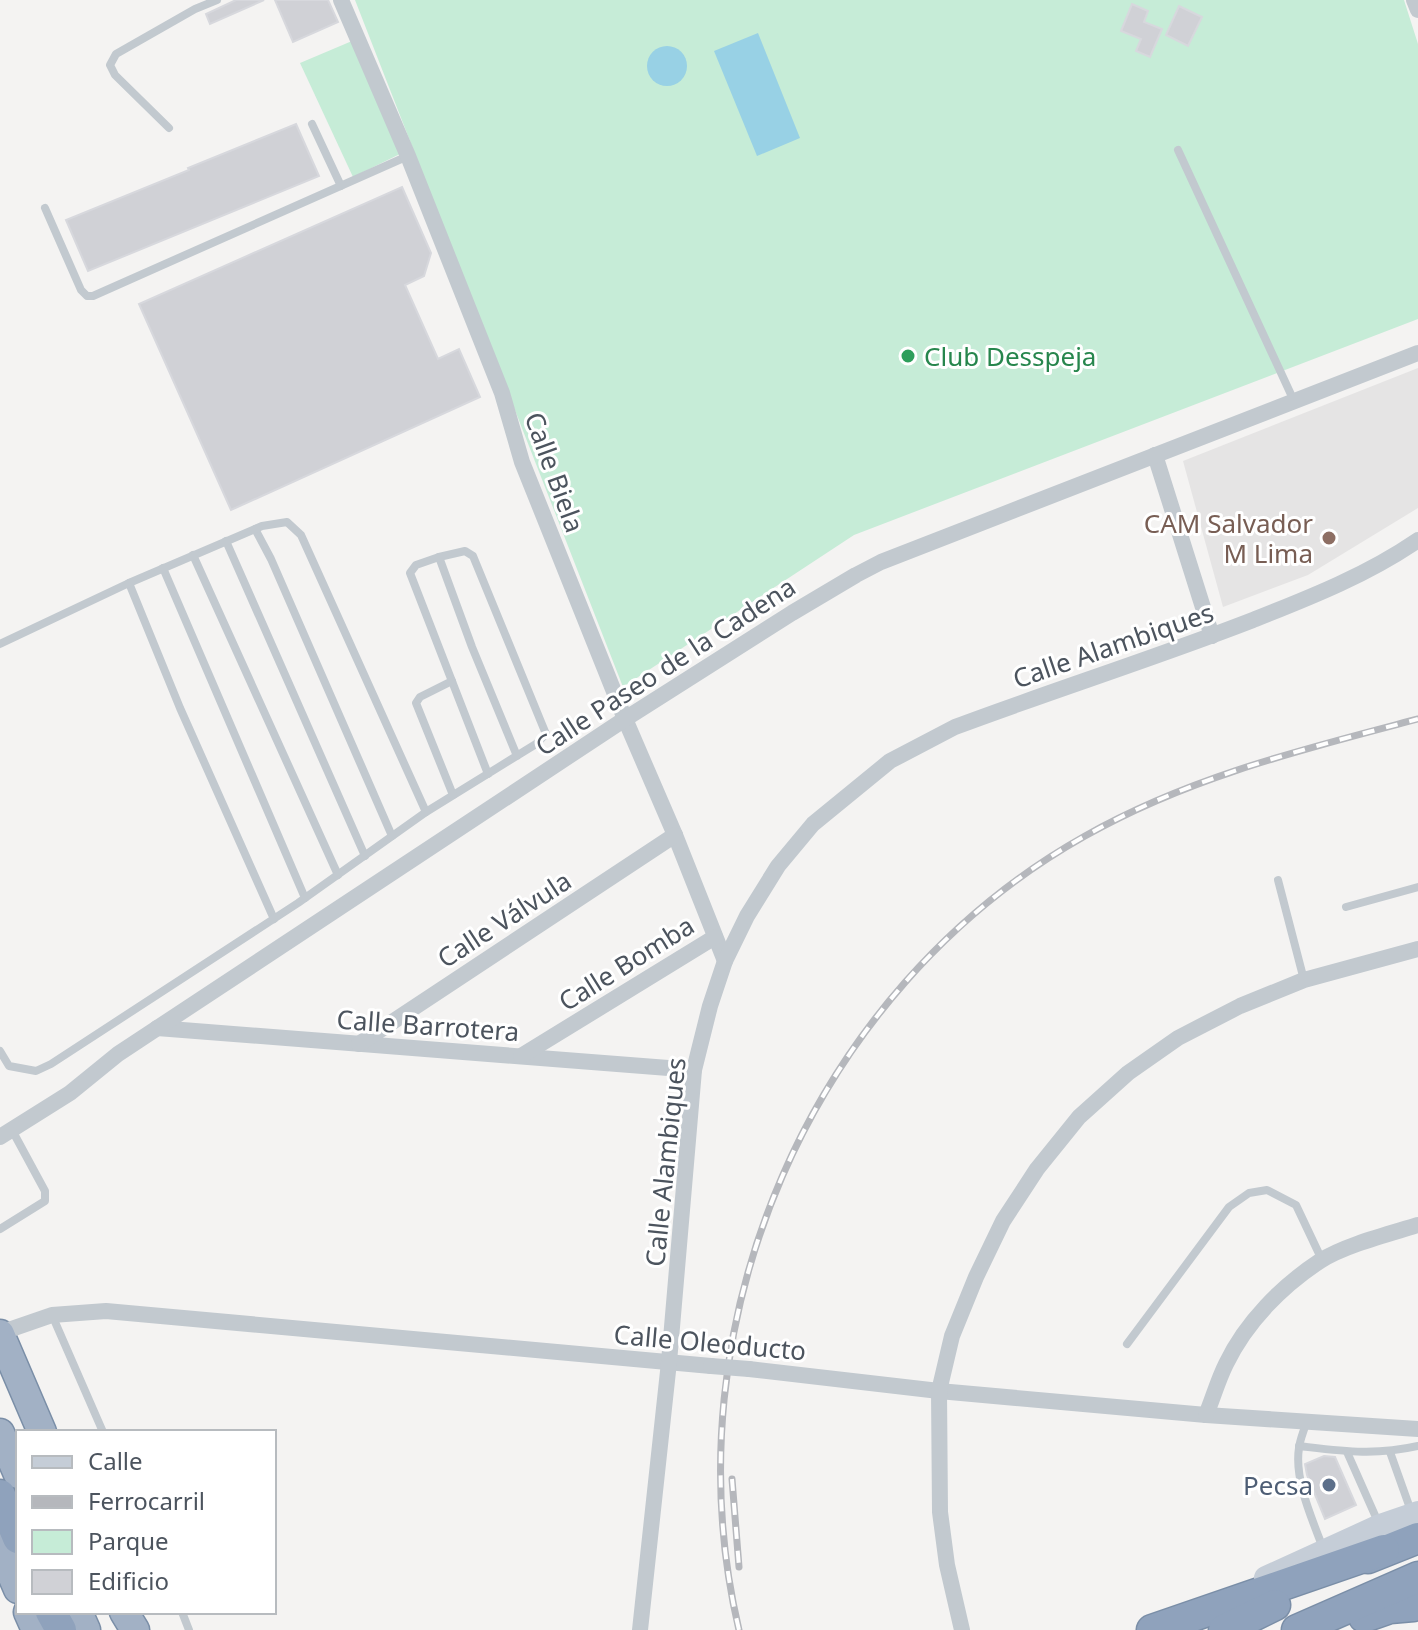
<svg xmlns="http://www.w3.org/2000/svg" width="1418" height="1630" viewBox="0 0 1418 1630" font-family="'Noto Sans',sans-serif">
<rect width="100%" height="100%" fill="#f4f3f2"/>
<path fill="#e5e4e4" d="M 1418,368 L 1418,508 L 1308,575 L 1223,607 L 1183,461 Z"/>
<g fill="#c6ecd7">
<path d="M 355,0 L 1404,0 L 1418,44 L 1418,319 L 854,535 L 623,687 Z"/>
<path d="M 352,41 L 402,153 L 353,177 L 300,63 Z"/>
</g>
<g fill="#98d1e5">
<path d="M 758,33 L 800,138 L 757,156 L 714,51 Z"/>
<circle cx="667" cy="66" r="20"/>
</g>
<g fill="#d0d1d6" stroke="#d7d8dd" stroke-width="2">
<path d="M 236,0 L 264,0 L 210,24 L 206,14 Z"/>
<path d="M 275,0 L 328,0 L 338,22 L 293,42 Z"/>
<path d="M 1132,4 L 1148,11 L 1144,22 L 1162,29 L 1150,57 L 1136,51 L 1141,39 L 1121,31 Z"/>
<path d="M 1179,6 L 1202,17 L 1188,46 L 1166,35 Z"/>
<path d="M 296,124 L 319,176 L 88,271 L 66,220 L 189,170 L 188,168 Z"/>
<path d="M 402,187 L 431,253 L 424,276 L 405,285 L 438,359 L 459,349 L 480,397 L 231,510 L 139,304 Z"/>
<path d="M 1324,1456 L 1335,1457 L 1356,1505 L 1325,1519 L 1307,1475 L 1305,1464 Z"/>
</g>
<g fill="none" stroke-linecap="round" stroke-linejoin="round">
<defs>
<g id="trunk">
<path d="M 0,1334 L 42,1432"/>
<path d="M 0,1433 L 18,1474"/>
<path d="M 0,1548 L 18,1589"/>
<path d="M 28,1612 L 36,1630"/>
<path d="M 78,1612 L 86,1630"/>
<path d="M 124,1612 L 135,1630"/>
</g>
<g id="motorway">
<path d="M 0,1495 L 18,1538"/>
<path d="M 1368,1558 L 1418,1538"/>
<path d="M 51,1612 L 61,1630"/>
<path d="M 1364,1617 L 1390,1608 L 1413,1606"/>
<path d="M 1152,1630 L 1384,1550"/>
<path d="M 1224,1630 L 1275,1605"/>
<path d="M 1297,1630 L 1418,1577"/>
</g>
</defs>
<use href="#trunk" stroke="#7a8ea7" stroke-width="31"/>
<use href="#motorway" stroke="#7a8ea7" stroke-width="33"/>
<g stroke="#c2c9cf" stroke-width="8">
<path d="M 312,124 L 341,186"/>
<path d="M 169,128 L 115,75 L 110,65 L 116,54 L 195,9 L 217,0"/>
<path d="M 1178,150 L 1294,401"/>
<path d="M 45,208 L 81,290 L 87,296 L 93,296 L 408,156"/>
<path d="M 255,529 L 271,559 L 392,836"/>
<path d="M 226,541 L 365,856"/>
<path d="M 193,555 L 338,875"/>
<path d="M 439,557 L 416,565 L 410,573 L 488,774"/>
<path d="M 163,568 L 305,898"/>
<path d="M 129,583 L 180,708 L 274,919"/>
<path d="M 0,644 L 129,583 L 262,526 L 287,522 L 301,535 L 426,812 L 536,744 L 546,734 L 473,556 L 465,551 L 439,557 L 472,647 L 517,756"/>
<path d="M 452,681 L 420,697 L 416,703 L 453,795"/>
<path d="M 1278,880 L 1304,980"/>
<path d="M 1346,907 L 1418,887"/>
<path d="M 0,1051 L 9,1066 L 36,1071 L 51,1064 L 298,903 L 426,812"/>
<path d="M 0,1229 L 45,1201 L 45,1191 L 12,1130"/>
<path d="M 52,1315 L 103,1432"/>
<path d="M 1127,1344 L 1229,1207 L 1249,1193 L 1267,1190 L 1296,1205 L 1322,1260"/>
<path d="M 1306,1423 C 1304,1431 1300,1439 1299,1448 C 1294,1479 1312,1519 1323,1548"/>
<path d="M 1299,1446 C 1342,1451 1374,1456 1418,1446"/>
<path d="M 1347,1452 L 1378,1522"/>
<path d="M 1390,1452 L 1411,1511"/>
<path d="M 182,1612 L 189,1630"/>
</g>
<g stroke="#c2c9cf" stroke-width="16">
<path d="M 341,0 L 408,156 L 502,393 L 522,462 L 625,719 L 675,835 L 725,961"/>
<path d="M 1414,0 L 1418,10"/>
<path d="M 1155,455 L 1212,636"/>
<path d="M 157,1028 L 694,1070"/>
<path d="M 359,1044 L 675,835"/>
<path d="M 521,1056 L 715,937"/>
<path d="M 0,1137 L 70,1093 L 118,1054 L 625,719 L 792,613 L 856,575 L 881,562 L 1418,353"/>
<path d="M 0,1333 L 52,1315 L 106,1311 L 711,1366"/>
<path d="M 749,1369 L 939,1391 L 1206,1415 L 1418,1429"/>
<path d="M 1206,1415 C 1213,1398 1218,1380 1226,1364 C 1246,1322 1282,1286 1320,1261 C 1345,1245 1389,1234 1418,1225"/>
<path d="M 640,1630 L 669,1362 L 694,1070 L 710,1006 L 725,961 L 747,916 L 778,866 L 813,824 L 890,761 L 955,727 C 1054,690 1155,658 1253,620 C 1311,597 1367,575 1418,540"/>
<path d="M 962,1630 L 947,1565 L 940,1512 L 939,1391 L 952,1336 L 976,1277 L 1003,1221 L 1037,1169 L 1079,1117 L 1128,1073 L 1178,1038 L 1240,1006 L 1304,980 L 1418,949"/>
</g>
<path stroke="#c5cdd7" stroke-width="24" d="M 1266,1578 L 1380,1526 L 1418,1513"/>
<use href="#trunk" stroke="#a2b1c5" stroke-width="28"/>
<use href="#motorway" stroke="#8fa2bc" stroke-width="30"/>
<defs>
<g id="rail">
<path d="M 732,1479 L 739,1567"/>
<path d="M 739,1630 C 667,1325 811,990 1085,836 C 1189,777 1304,749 1418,719"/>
</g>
</defs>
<use href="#rail" stroke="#b5b7bc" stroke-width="7"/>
<use href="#rail" stroke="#fff" stroke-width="4" stroke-dasharray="12" stroke-linecap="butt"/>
<path stroke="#c2c9cf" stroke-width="16" d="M 711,1366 L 749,1369"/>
</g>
<circle fill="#2e9e5b" stroke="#fff" stroke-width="3" cx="908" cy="356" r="8"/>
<circle fill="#8d6e63" stroke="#fff" stroke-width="3" cx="1329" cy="538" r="8"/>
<circle fill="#5c6f8a" stroke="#fff" stroke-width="3" cx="1329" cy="1485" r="8"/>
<g text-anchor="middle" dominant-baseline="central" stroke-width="6" stroke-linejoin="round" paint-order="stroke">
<g font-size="26" fill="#27864d" stroke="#fff" text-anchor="start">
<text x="924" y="356">Club Desspeja</text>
</g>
<g font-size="26" fill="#4c545e" stroke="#fff">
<text transform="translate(555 472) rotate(70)">Calle Biela</text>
<text transform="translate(1113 645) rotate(-19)">Calle Alambiques</text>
<text transform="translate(665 666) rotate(-33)">Calle Paseo de la Cadena</text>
<text transform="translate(504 919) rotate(-33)">Calle Válvula</text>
<text transform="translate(626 963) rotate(-32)">Calle Bomba</text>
<text transform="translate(428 1025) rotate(4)">Calle Barrotera</text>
<text transform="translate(665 1162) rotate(-84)">Calle Alambiques</text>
<text transform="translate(710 1342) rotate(5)">Calle Oleoducto</text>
</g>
<g font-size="26" fill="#785e54" stroke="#fff" text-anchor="end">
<text x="1313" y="523">CAM Salvador<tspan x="1313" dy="30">M Lima</tspan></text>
</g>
<g font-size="26" fill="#4e5e75" stroke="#fff" text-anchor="end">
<text x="1313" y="1485">Pecsa</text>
</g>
</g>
<rect x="16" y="1430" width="260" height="184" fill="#ffffff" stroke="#b7bbbf" stroke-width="2"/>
<rect x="32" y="1456" width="40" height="12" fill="#c5cdd7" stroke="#b7bbbf" stroke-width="2"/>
<text x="88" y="1470" font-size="24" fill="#4c545e">Calle</text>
<rect x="32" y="1496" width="40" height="12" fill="#b5b7bc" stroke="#b7bbbf" stroke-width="2"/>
<text x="88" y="1510" font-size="24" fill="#4c545e">Ferrocarril</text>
<rect x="32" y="1530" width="40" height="24" fill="#c6ecd7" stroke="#b7bbbf" stroke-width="2"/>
<text x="88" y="1550" font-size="24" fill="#4c545e">Parque</text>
<rect x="32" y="1570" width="40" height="24" fill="#d0d1d6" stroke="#b7bbbf" stroke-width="2"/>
<text x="88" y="1590" font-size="24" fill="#4c545e">Edificio</text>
</svg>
